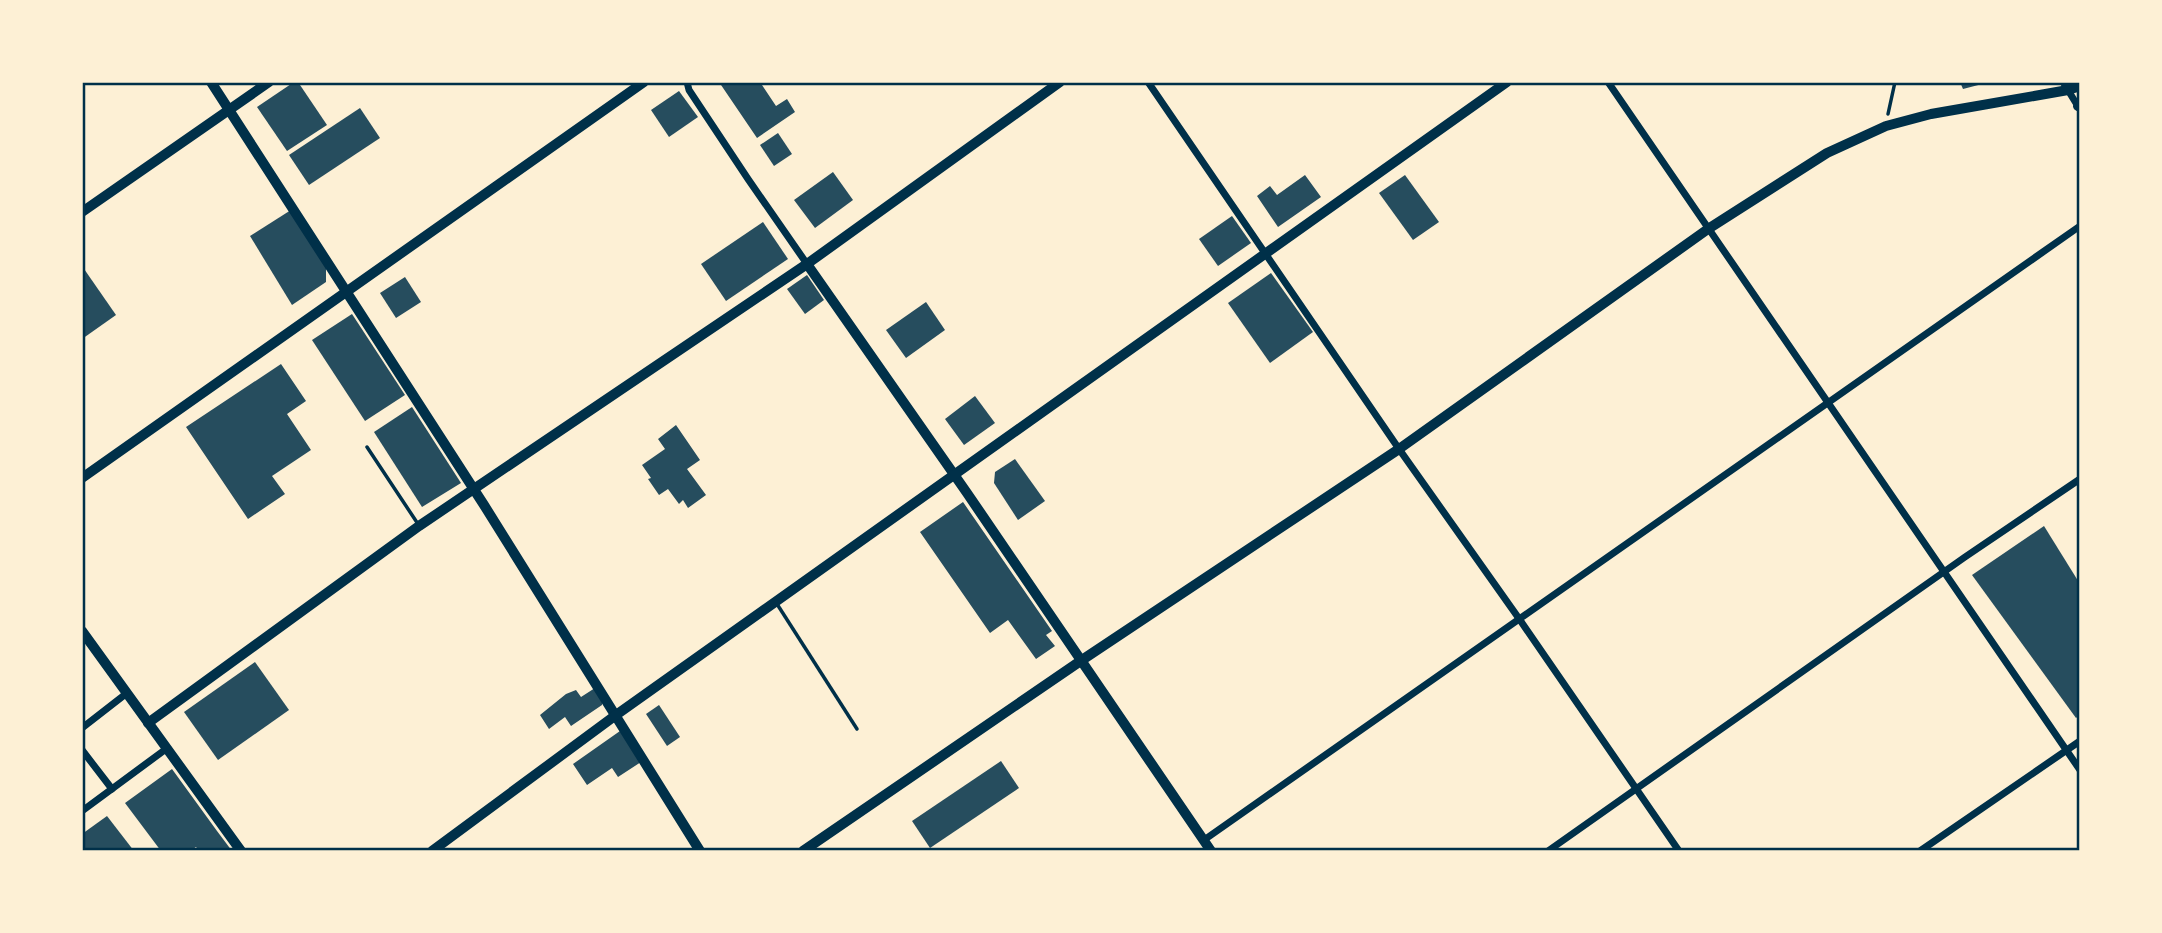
<svg xmlns="http://www.w3.org/2000/svg" width="2162" height="933" viewBox="0 0 2162 933" font-family="'Golos Text',sans-serif">
<rect width="100%" height="100%" fill="#fdf0d5"/>
<g fill="#264d5e">
<path d="M 294,82 L 298,82 L 327,125 L 287,151 L 257,107 Z"/>
<path d="M 719,82 L 760,82 L 776,106 L 787,99 L 795,112 L 757,138 Z"/>
<path d="M 1960,82 L 1986,82 L 1986,83 L 1963,89 Z"/>
<path d="M 679,91 L 698,117 L 669,137 L 651,110 Z"/>
<path d="M 360,108 L 380,138 L 309,185 L 289,155 Z"/>
<path d="M 778,133 L 792,154 L 774,166 L 760,145 Z"/>
<path d="M 833,172 L 853,200 L 815,228 L 794,200 Z"/>
<path d="M 1305,175 L 1321,197 L 1278,227 L 1257,196 L 1270,186 L 1277,195 Z"/>
<path d="M 1405,175 L 1439,222 L 1413,240 L 1379,193 Z"/>
<path d="M 291,210 L 326,263 L 326,282 L 292,305 L 250,236 Z"/>
<path d="M 1232,216 L 1251,243 L 1218,266 L 1199,239 Z"/>
<path d="M 763,222 L 788,259 L 726,301 L 701,264 Z"/>
<path d="M 82,266 L 116,315 L 82,339 Z"/>
<path d="M 1271,273 L 1313,332 L 1270,363 L 1228,303 Z"/>
<path d="M 807,275 L 824,300 L 805,314 L 787,289 Z"/>
<path d="M 405,277 L 421,302 L 396,318 L 380,293 Z"/>
<path d="M 926,302 L 945,330 L 906,358 L 886,330 Z"/>
<path d="M 352,314 L 405,395 L 365,421 L 312,340 Z"/>
<path d="M 281,364 L 306,401 L 287,414 L 311,450 L 272,476 L 285,494 L 248,519 L 186,427 Z"/>
<path d="M 975,396 L 995,423 L 964,445 L 945,419 Z"/>
<path d="M 412,407 L 461,483 L 422,507 L 374,432 Z"/>
<path d="M 676,425 L 700,460 L 687,469 L 706,495 L 688,508 L 683,500 L 679,504 L 668,489 L 659,495 L 648,479 L 651,478 L 642,465 L 665,449 L 658,439 Z"/>
<path d="M 1015,459 L 1045,501 L 1018,520 L 994,483 L 995,472 Z"/>
<path d="M 963,502 L 1052,631 L 1046,635 L 1055,646 L 1036,659 L 1008,620 L 990,633 L 920,532 Z"/>
<path d="M 2044,526 L 2080,584 L 2080,715 L 2076,718 L 1972,575 Z"/>
<path d="M 255,662 L 289,710 L 218,760 L 184,712 Z"/>
<path d="M 595,688 L 602,699 L 602,705 L 571,726 L 565,717 L 549,729 L 540,715 L 566,694 L 576,690 L 581,697 Z"/>
<path d="M 659,705 L 680,737 L 667,746 L 646,714 Z"/>
<path d="M 620,731 L 641,762 L 618,777 L 612,768 L 587,785 L 573,764 Z"/>
<path d="M 1001,761 L 1019,788 L 930,848 L 912,821 Z"/>
<path d="M 172,769 L 217,831 L 232,851 L 199,851 L 196,847 L 190,851 L 161,851 L 125,803 Z"/>
<path d="M 107,816 L 134,851 L 82,851 L 82,834 Z"/>
</g>
<g fill="none" stroke-linecap="round" stroke-linejoin="round">
<path stroke="#003049" stroke-width="3.5" d="M 1888,114 L 1895,82"/>
<g stroke="#003049" stroke-width="3.5">
<path d="M 367,447 L 418,524"/>
<path d="M 777,604 L 857,729"/>
</g>
<g stroke="#003049" stroke-width="7">
<path d="M 687,82 L 689,90 L 748,179 L 807,264"/>
<path d="M 1148,82 L 1399,449 L 1520,620 L 1679,851"/>
<path d="M 1608,82 L 2080,770"/>
<path d="M 2063,82 L 2079,108"/>
<path d="M 82,728 L 127,693"/>
<path d="M 82,750 L 112,789"/>
<path d="M 82,811 L 166,749"/>
<path d="M 1204,840 L 2080,226"/>
<path d="M 1548,851 L 1965,557 L 2080,479"/>
<path d="M 1920,851 L 2080,741"/>
</g>
<g stroke="#003049" stroke-width="10">
<path d="M 211,82 L 484,505 L 700,851"/>
<path d="M 2078,106 L 2080,105"/>
<path d="M 82,212 L 269,82"/>
<path d="M 807,264 L 967,493 L 1211,851"/>
<path d="M 82,478 L 644,82"/>
<path d="M 82,631 L 241,851"/>
<path d="M 148,723 L 419,526 L 807,264 L 1060,82"/>
<path d="M 432,851 L 616,715 L 1507,82"/>
<path d="M 803,851 L 1082,660 L 1399,449 L 1708,229 L 1827,153 L 1886,126 L 1931,114 L 2068,90 L 2080,86"/>
</g>
</g>
<rect width="2162" height="933" fill="none" stroke="#fdf0d5" stroke-width="168"/>
<rect x="84" y="84" width="1994" height="765" fill="none" stroke="#003049" stroke-width="2.5"/>
</svg>
